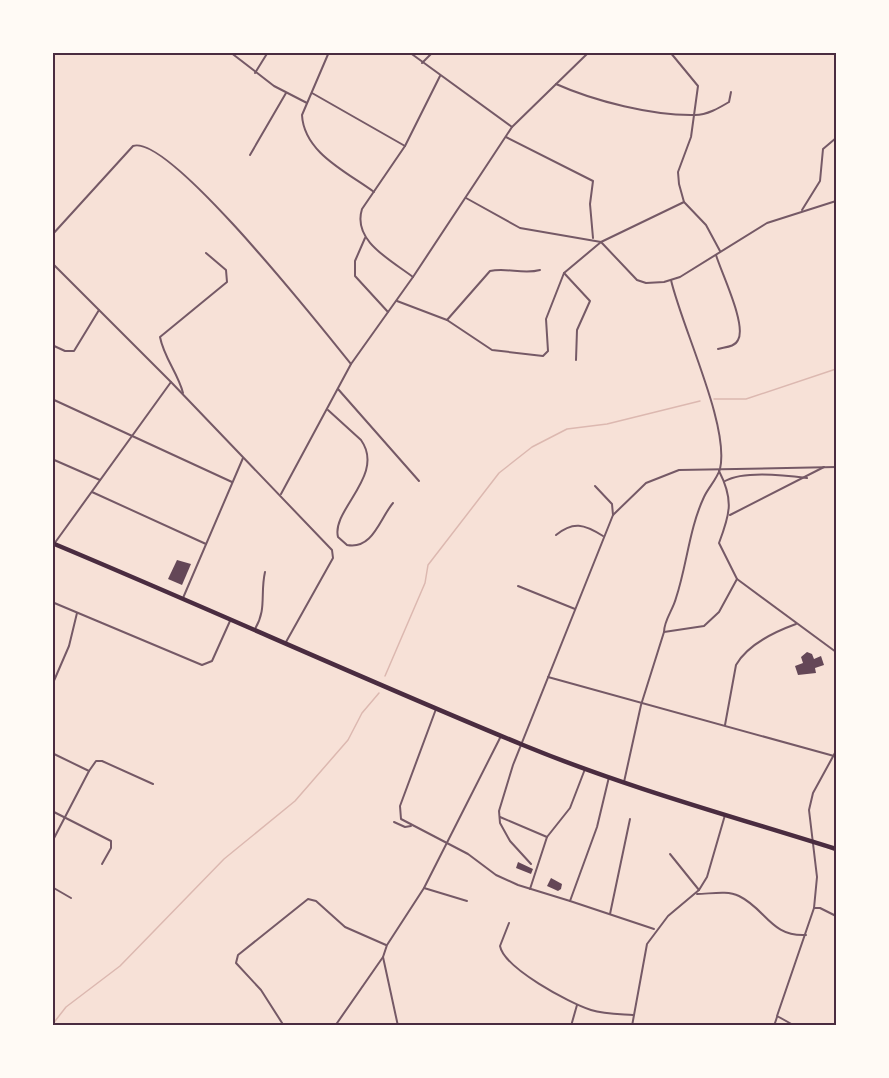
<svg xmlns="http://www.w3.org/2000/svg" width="889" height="1078" viewBox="0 0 889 1078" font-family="Ubuntu,sans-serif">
<rect width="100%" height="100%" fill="#f7e1d7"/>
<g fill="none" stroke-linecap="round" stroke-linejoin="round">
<g stroke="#dcb8b0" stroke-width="1.5">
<path d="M 714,399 L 746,399 L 836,369"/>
<path d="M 385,676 L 425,583 L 428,565 L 499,473 L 532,447 L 567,429 L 607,424 L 700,401"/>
<path d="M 52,1025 L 66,1007 L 120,966 L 224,859 L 295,801 L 348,740 L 362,713 L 379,693"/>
</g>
</g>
<g fill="#644757">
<path d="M 177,560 L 191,564 L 182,585 L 168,579 Z"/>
<path d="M 807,652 L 812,654 L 814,659 L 821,656 L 824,665 L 815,668 L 816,673 L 798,675 L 795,666 L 803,663 L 801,657 Z"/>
<path d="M 518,862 L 533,869 L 531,874 L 516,868 Z"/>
<path d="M 551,878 L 562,884 L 561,889 L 558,891 L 547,886 Z"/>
</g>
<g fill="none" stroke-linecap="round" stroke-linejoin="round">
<g stroke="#755966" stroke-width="2">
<path d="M 230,52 L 274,86 L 307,103"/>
<path d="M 329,52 L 302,115 C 304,153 347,172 374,192"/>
<path d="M 409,52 L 512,127"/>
<path d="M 670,52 L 698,86 L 691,137 L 678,172 L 679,184 L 684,202 L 706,225 L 720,251"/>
<path d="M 422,63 L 433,52"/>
<path d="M 255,73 L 268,52"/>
<path d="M 556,84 C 594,101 653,116 695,115 C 707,115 719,108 729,102 L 731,92"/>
<path d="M 312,93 L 405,146"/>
<path d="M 506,137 L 593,181 L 590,204 L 593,238"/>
<path d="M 250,155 L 286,93"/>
<path d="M 466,198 L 520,228 L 601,242 L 637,280 L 646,283 L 664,282 L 680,277 L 767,223 L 836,201"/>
<path d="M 802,210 L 820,181 L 823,149 L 836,138"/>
<path d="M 52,235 L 133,146 C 169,133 324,331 351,364"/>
<path d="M 365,238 L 355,261 L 355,276 L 388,312"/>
<path d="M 716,255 C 721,272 747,325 738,340 C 735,347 725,347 718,349"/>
<path d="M 52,263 L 171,382"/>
<path d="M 564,273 L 590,301 L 577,330 L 576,360"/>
<path d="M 413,277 C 391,260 352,241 362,209 L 405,146 L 440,76"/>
<path d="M 397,301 L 447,320 L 492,350 L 543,356 L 548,351 L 546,319 L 564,273 L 601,242 L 684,202"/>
<path d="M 447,320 L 490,271 C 507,267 523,275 540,270"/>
<path d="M 52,345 L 65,351 L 74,351 L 99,310"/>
<path d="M 338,389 L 419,481"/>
<path d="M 183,393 C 178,373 164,358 160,337 L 227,282 L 226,270 L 206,253"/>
<path d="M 52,399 L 232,482"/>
<path d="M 328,410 L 361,440 C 386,475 331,510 338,537 L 347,545 C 373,550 380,518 393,503"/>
<path d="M 52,459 L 100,480"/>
<path d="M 719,471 C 734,500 730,514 719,543 L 737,579 L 836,652"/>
<path d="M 725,481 C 744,470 785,475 807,478"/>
<path d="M 595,486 L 612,504 L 613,515"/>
<path d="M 92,492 L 206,544"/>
<path d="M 281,494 L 351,364 L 413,277 L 512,127 L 589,52"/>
<path d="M 730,515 L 824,467"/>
<path d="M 556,535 C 573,521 584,524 603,536"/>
<path d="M 54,544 L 171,382 L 332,550 L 333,558 L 286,642"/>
<path d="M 518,586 L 575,609"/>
<path d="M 183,598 L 243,458"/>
<path d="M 52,602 L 202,665 L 212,661 L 230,621"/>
<path d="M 255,629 C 267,609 260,594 265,572"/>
<path d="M 664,632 C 664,620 673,610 676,598 C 687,565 689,529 704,497 C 708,488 717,479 720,469 C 730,426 682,328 671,280"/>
<path d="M 548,677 L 834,756"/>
<path d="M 53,683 L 69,646 L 77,613"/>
<path d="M 436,709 L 400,806 L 401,819 L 468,854 L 496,875 L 518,885 L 570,901"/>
<path d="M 725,725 L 736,665 C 748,644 774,632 796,624"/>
<path d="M 52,753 L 89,771 L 52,842"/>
<path d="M 89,771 L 96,761 L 102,761 L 153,784"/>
<path d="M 609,777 L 597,827 L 570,901 L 654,929"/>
<path d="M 624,782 L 641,705 L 664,632 L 704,626 L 719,612 L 737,579"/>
<path d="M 52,811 L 111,841 L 111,848 L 102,864"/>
<path d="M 500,817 L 547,837"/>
<path d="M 394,822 L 405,827 L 411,826"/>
<path d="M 670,854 L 699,890"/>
<path d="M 531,864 L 510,841 L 500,823 L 499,811 L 513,765 L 613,515 L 646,483 L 679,470 L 836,467"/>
<path d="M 52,887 L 71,898"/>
<path d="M 424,888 L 467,901"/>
<path d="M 530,889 L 547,837 L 570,808 L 585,769"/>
<path d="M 697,894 C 710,894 727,890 739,896 C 766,909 771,937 806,935"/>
<path d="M 814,908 L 820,908 L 836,916"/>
<path d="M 610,914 L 630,819"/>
<path d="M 509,923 L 500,946 C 504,968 569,1003 591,1010 C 604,1014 619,1014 633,1015"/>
<path d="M 284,1026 L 261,990 L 236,963 L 238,955 L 308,899 L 316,901 L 345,927 L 386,945"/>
<path d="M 335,1026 L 383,957"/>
<path d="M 398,1026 L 383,957 L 387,945 L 424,888 L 501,736"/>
<path d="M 571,1026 L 577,1005"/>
<path d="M 632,1026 L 647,944 L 668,916 L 699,890 L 707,877 L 725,815"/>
<path d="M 774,1026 L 777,1017"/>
<path d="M 795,1026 L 777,1016 L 814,908 L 817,877 L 809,810 L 813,793 L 836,751"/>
</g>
<path stroke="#4a2c40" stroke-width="4.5" d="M 52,543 C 210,609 365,680 523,745 C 625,787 731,816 836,849"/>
</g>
<rect width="889" height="1078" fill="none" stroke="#fffaf5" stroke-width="108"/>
<rect x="54" y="54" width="781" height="970" fill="none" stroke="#4a2c40" stroke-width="2"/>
</svg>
